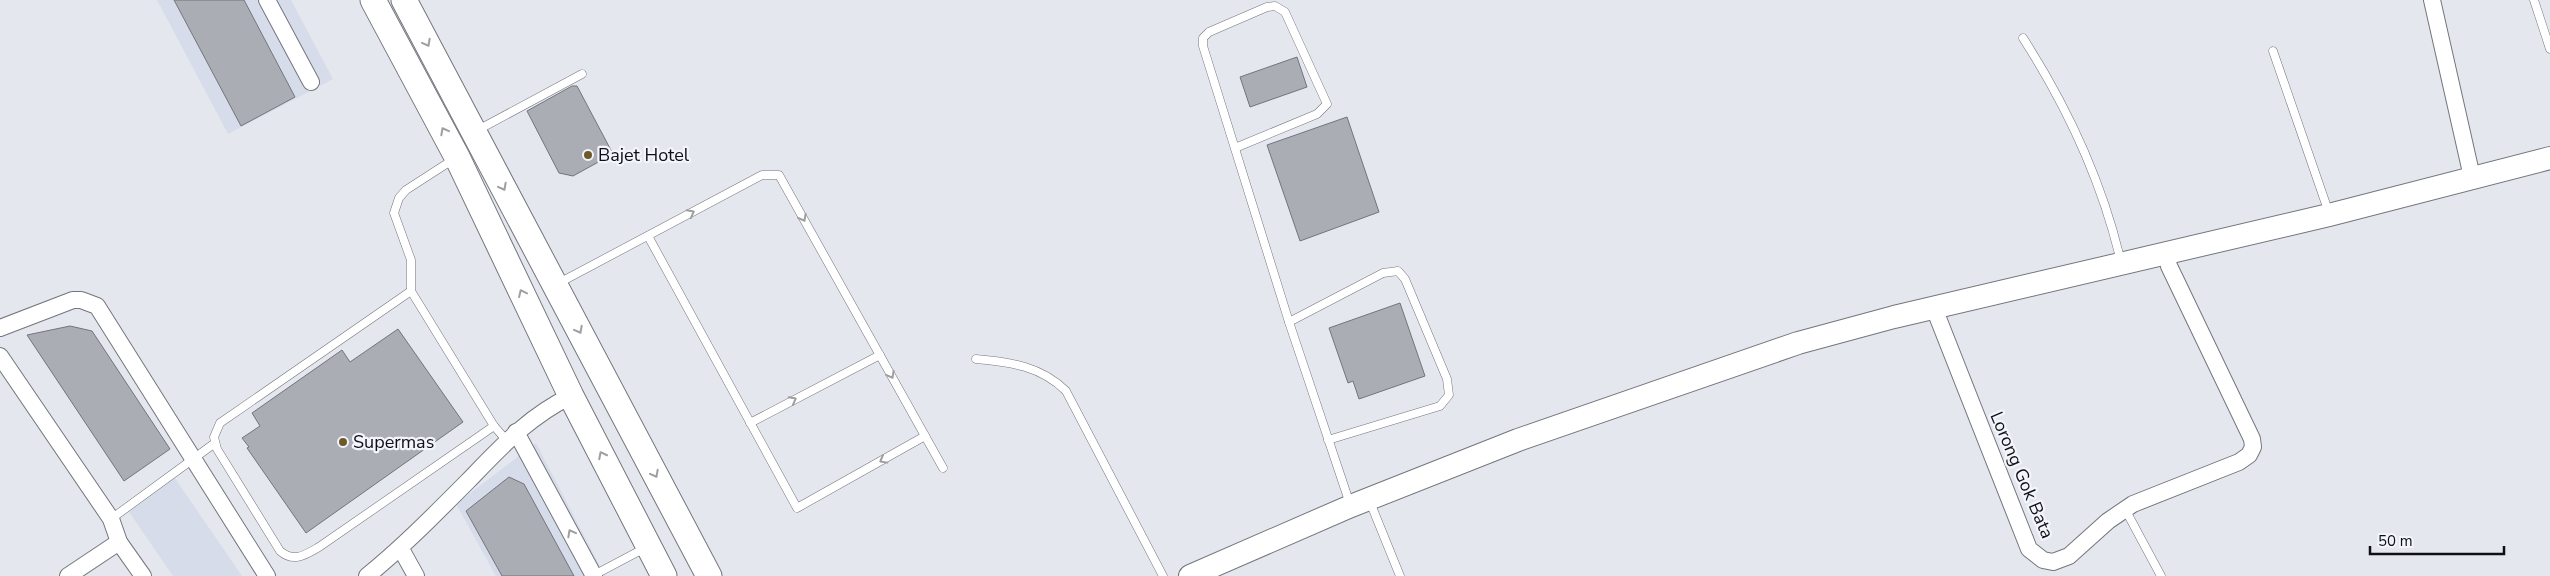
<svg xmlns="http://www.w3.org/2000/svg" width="2550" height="576" viewBox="0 0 2550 576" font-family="'Nunito Sans',sans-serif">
<rect width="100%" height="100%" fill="#e4e7ee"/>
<g fill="#d6dcea">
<path d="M 157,0 L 291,0 L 333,79 L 228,134 Z"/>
<path d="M 536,443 L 605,576 L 496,576 L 456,504 Z"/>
<path d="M 174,477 L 242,576 L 173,576 L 127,509 Z"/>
</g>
<g fill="#aaadb3" stroke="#72757b">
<path d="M 174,0 L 244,0 L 295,97 L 241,126 Z"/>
<path d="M 1297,57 L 1307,87 L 1250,107 L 1240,77 Z"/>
<path d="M 572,86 L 577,86 L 613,154 L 573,176 L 559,173 L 527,111 Z"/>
<path d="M 1347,117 L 1379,212 L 1300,241 L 1267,145 Z"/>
<path d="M 1400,303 L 1425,376 L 1359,399 L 1353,381 L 1348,383 L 1329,328 Z"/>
<path d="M 70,326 L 92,331 L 170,449 L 124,481 L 27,335 Z"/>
<path d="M 398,329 L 463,422 L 306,533 L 247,448 L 249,447 L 242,438 L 260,426 L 252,413 L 342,350 L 350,362 Z"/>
<path d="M 509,477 L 524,484 L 574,576 L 502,576 L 466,511 Z"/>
</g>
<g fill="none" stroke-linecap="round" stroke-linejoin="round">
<defs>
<g id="lane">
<path d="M 2534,0 L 2550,49"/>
<path d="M 2023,38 C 2068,108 2102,181 2121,262"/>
<path d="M 2273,51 L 2329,213"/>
<path d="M 476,131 L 582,74"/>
<path d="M 1235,148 L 1317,114 L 1327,104 L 1285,12 L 1275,6 L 1267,7 L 1209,32 L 1203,38 L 1203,46 L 1289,322 L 1350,504"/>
<path d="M 454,159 L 406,190 L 399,198 L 394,213 L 411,260 L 411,291 L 494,426 L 507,441"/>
<path d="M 648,236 L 797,508 L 925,436"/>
<path d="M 557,284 L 762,175 L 779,175 L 943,468"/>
<path d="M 411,291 L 220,423 L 214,437 L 217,449 L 280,551 C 294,563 305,555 319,547 L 494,426"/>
<path d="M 1289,322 L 1383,273 L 1398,271 L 1405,279 L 1447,379 L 1449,395 L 1440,406 L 1328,440"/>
<path d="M 976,359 C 1010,362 1041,366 1066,391 L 1163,576"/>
<path d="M 750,423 L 880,355"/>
<path d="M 1370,502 L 1400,576"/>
<path d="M 2125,509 L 2161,576"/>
<path d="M 111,519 L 215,443"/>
<path d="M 594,575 L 645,548"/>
</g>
<g id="street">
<path d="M 267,0 L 311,82"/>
<path d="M 2432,0 L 2472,177"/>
<path d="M 1934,308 L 2029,549 L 2043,560 L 2053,562 L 2069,556 L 2108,521 L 2133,504 L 2239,462 L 2249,455 L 2253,447 L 2252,439 L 2169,266 L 2166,253"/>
<path d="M 0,328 L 73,300 L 81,300 L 97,306 L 267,576"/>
<path d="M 0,356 L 111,519 L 119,542 L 143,576"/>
<path d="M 516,432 L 594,576"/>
<path d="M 401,549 L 416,576"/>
<path d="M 68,576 L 119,542"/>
<path d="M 367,576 C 403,547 435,514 468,481 C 500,448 529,416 571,396"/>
</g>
<path id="secondary" d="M 1190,576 L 1351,506 L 1518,440 L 1798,343 L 1894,317 L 2329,215 L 2550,158"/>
<g id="primary">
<path d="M 373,0 L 457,157 L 571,396 L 664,576"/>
<path d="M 404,0 L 709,576"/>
</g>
</defs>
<use href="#lane" stroke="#73767c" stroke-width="9"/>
<use href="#street" stroke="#73767c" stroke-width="18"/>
<use href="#secondary" stroke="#73767c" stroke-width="24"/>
<use href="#primary" stroke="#73767c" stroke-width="27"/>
<use href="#lane" stroke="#fff" stroke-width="8"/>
<use href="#street" stroke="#fff" stroke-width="16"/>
<use href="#secondary" stroke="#fff" stroke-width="22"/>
<use href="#primary" stroke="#fff" stroke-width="25"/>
</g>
<defs><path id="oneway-chevron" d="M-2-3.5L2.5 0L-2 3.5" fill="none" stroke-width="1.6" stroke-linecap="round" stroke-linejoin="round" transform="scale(1.25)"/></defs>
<g stroke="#9f9fa1">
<use href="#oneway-chevron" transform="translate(427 43) rotate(62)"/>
<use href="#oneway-chevron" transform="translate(444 131) rotate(-118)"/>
<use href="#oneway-chevron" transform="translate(503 187) rotate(62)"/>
<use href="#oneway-chevron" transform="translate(691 213) rotate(-28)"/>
<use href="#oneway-chevron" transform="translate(803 218) rotate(61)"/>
<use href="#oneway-chevron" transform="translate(522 293) rotate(-115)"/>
<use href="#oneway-chevron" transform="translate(579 330) rotate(62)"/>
<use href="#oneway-chevron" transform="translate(891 375) rotate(61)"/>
<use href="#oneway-chevron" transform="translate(793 400) rotate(-28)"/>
<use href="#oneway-chevron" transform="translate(602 455) rotate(-117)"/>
<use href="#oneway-chevron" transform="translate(883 460) rotate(151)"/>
<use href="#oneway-chevron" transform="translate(655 474) rotate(62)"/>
<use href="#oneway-chevron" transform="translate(571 533) rotate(-118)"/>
</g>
<g fill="#6d5a28" stroke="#f2f5fc" stroke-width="2">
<circle cx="588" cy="155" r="5"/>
<circle cx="343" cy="442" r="5"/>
</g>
<g text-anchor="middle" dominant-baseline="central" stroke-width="4.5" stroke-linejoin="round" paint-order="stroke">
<g font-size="18" fill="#0f1013" stroke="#f2f5fc" text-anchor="start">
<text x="598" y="155">Bajet Hotel</text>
<text x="353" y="442">Supermas</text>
</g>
<g font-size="18" fill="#0f1013" stroke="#f2f5fc">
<text transform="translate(2022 475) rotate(67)">Lorong Gok Bata</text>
</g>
</g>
<path d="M2370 546v8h134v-8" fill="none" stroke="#0f1013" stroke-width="2.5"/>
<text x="2378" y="546" font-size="15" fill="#0f1013" stroke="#f2f5fc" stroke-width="4" paint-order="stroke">50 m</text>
</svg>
